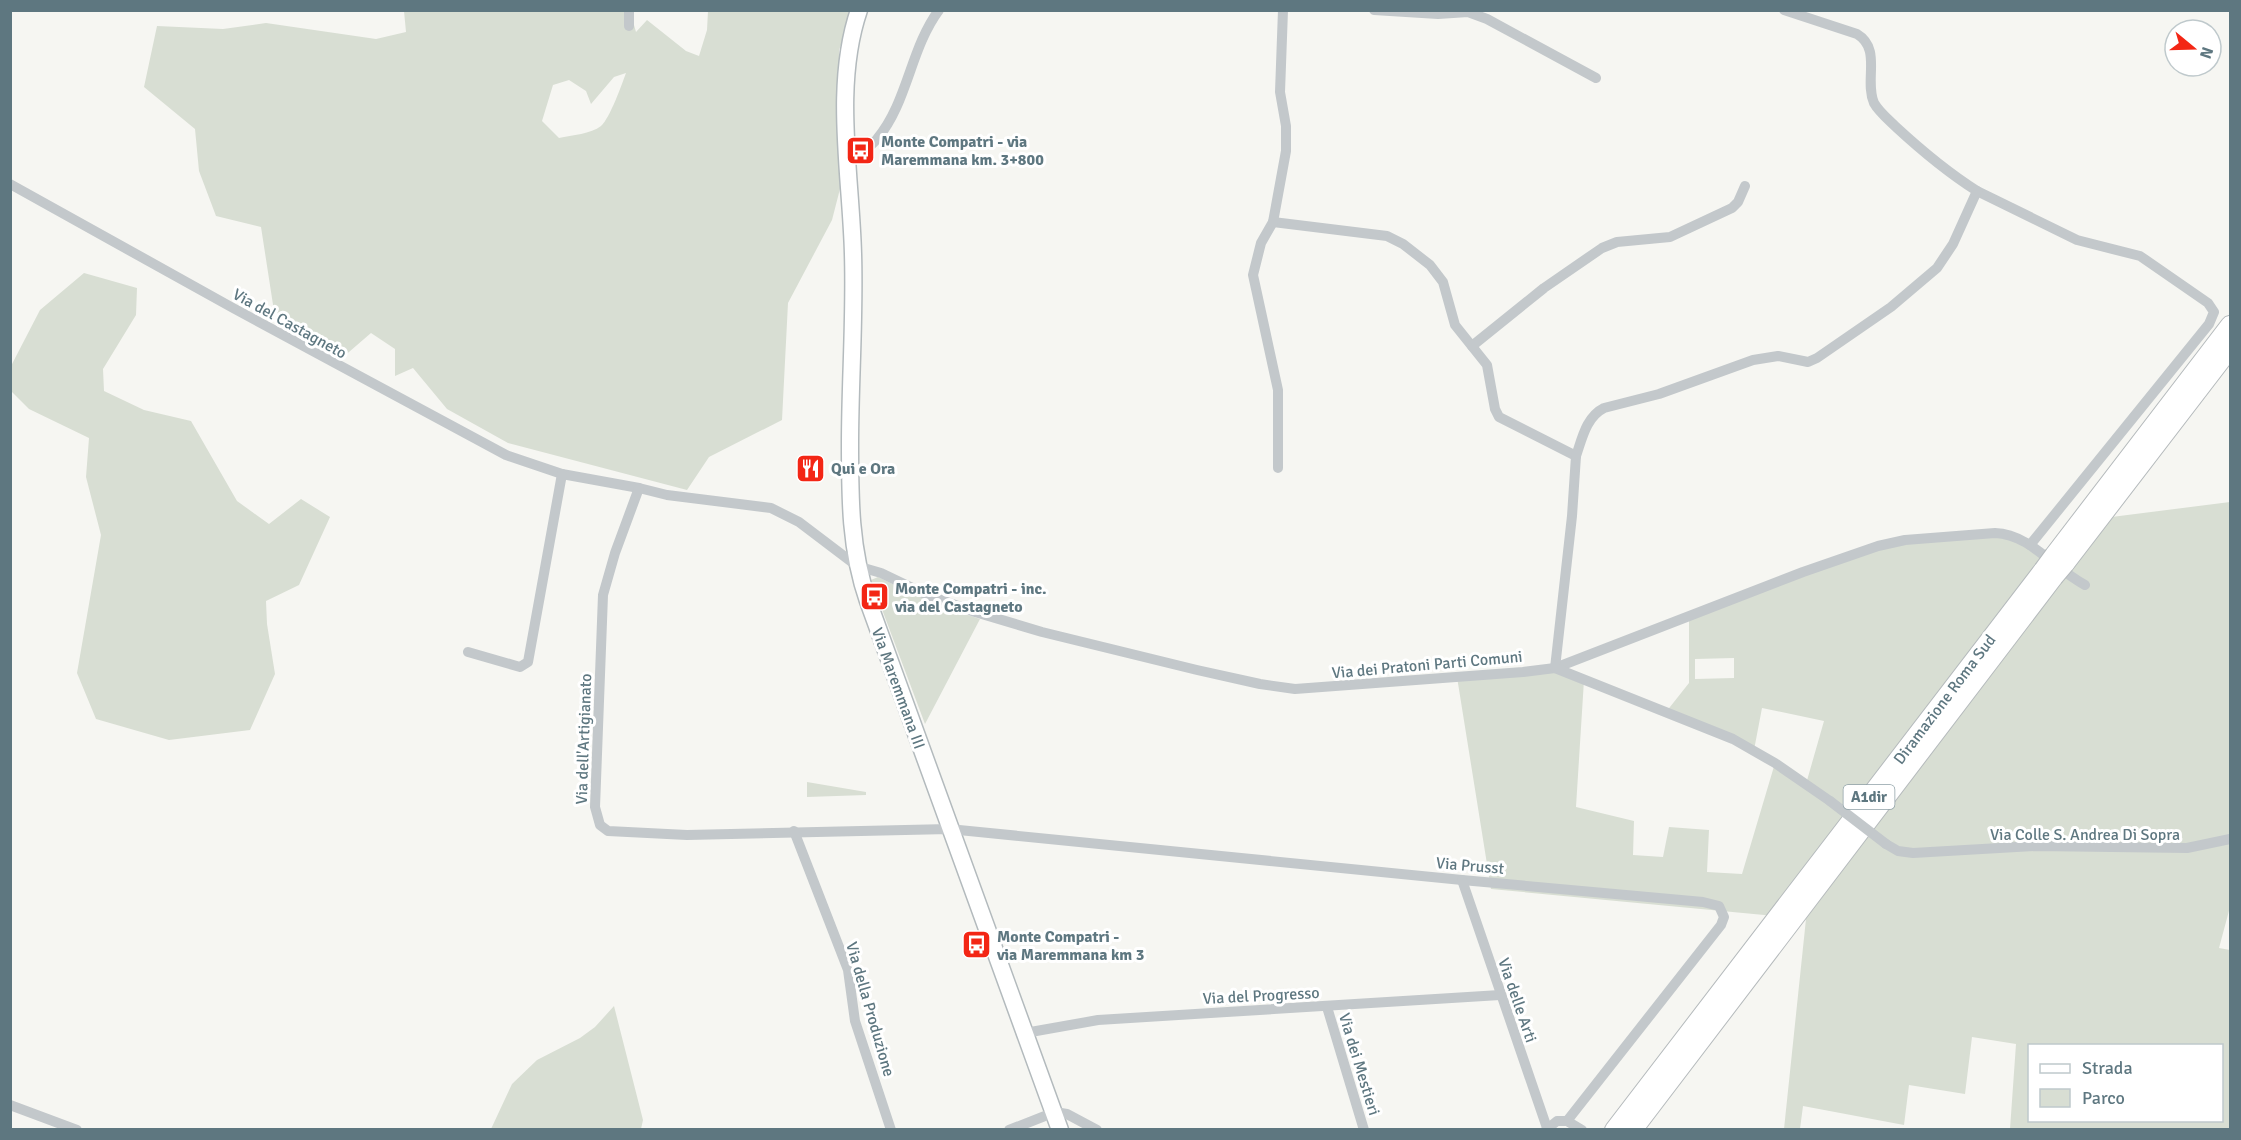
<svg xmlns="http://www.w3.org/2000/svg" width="2241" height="1140" viewBox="0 0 2241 1140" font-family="Signika,sans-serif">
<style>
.green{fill:#d8ded3;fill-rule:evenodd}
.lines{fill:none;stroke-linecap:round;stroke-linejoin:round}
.primary-casing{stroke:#b3babd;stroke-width:19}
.motorway-casing{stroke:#b5babc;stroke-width:20}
.minor{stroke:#c3c8cb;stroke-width:10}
.primary{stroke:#fff;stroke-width:16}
.motorway{stroke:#fff;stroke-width:18}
.motorway-bridge-casing{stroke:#b5babc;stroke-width:20;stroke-linecap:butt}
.minor-bridge{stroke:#c3c8cb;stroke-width:10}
.motorway-bridge{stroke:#fff;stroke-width:18}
.labels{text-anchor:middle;stroke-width:6;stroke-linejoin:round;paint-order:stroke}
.shield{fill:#fff;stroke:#8ea0a6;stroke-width:1.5}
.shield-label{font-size:15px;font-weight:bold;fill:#5e7780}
.poi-label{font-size:16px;font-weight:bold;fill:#5e7780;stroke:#fff;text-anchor:start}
.street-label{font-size:16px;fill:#5e7780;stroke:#fff}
</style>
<rect width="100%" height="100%" fill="#f6f6f2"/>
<g class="green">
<path d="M404,11h226l6,21 11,-12 39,31 13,5 8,-26 1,-19h146l-15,39 2,135 -9,35 -44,83 -6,117 -73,37 -22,33 -179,-47 -61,-34 -34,-41 -18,8v-27l-24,-16 -29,25 -68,-47 -13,-84 -45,-11 -17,-45 -4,-42 -51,-42 13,-61 66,3 43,-6 110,16 30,-7zM626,73c-4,11 -16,45 -25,53 -10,8 -29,9 -42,12l-17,-17 11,-36 16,-5 17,11 5,13 23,-27z"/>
<polygon points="84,273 137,288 136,315 103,369 104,391 144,410 191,421 237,501 269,524 301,499 330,517 299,585 266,601 267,624 275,674 250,730 169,740 96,719 77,673 101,535 86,477 89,438 29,409 11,391 11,366 40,310"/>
<path d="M2230,502v405l-11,41 11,2v179h-220l6,-85 -44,-7 -7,57 -56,-9 -5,40 -101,-19 -3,23h-16l22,-210 -315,-30 -34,-212 98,-9 29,12 -8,127 58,14 -1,34 30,2 6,-30 40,3 -2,42 35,2 33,-111 31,21 18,-63 -62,-13 -8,42 -88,-38 23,-29v-66l189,-71 117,-13 59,22 26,-34zM1734,658v20l-39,1v-20zM2030,1046h192v74h-192z"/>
<polygon points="878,577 935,604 980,619 925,724 871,580"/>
<polygon points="807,782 866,792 866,795 807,797"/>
<polygon points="614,1006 643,1120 641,1129 491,1129 512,1084 537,1060 580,1038 595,1027"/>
</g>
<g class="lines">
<defs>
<path id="primary" d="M859,10c-26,76 -8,165 -6,244 2,63 -3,127 -3,190 0,54 0,106 18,157l192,529"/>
<g id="motorway">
<polyline points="2054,555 2230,325"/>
<polyline points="2065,564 2230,349"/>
<polyline points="1614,1130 2043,570"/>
<polyline points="1633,1130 2054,577"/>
</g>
</defs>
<use href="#primary" class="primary-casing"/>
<use href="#motorway" class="motorway-casing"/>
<g class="minor">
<polyline points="1374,10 1438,14 1468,12 1487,19 1596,78"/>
<polyline points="629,26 629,10"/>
<path d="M848,163c10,-8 21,-14 29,-24 31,-37 33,-90 62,-129"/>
<path d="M10,184l223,124 273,147 56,19 77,14 28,7 104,13 28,14 58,44 24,7 46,22 48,17 67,20 155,38 63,14 35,5 228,-17 32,-4 248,-96 75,-26 27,-6 90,-7c35,1 59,36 90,52"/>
<polyline points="1977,191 2077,240 2140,256 2208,303 2214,312 2209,324 2030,545"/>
<polyline points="1273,222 1387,236 1403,244 1430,265 1443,282 1455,325 1487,365 1495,409 1499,417 1505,420 1576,456 1572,516 1555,668"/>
<polyline points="1472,346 1544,288 1602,248 1617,242 1670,237 1732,208 1738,202 1745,186"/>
<path d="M1576,456c6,-17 10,-39 28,-48l55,-14 94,-34 25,-4 30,6 9,-4 74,-51 46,-39 16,-24 24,-53c-30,-19 -55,-40 -81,-64 -7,-7 -17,-15 -22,-24 -10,-23 8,-54 -17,-69l-73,-24"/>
<polyline points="1278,468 1278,390 1253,275 1261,243 1273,222 1286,151 1286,126 1280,92 1283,10"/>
<polyline points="639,488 615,553 603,595 595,807 600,825 608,831 687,835 949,829 1462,880 1703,902 1719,906 1724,917 1721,925 1567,1121"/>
<polyline points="468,652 520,667 528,662 562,474"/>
<polyline points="1555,668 1733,739 1775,763 1830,801"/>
<polyline points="794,831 848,970 855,1021 891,1130"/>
<polyline points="1886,844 1898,851 1913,853 2036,846 2187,848 2230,839"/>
<polyline points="1462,880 1547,1128"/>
<polyline points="1327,1007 1364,1130"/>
<polyline points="1025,1033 1098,1020 1500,995"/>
<polyline points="10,1105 77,1130"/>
<polyline points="1009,1130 1055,1112 1067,1114 1097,1130"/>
<polyline points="1546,1130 1557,1121 1567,1121 1582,1130"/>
</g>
<use href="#primary" class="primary"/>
<use href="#motorway" class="motorway"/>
<defs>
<g id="motorway-bridge">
<polyline points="2043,570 2054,555"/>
<polyline points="2054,577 2065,564"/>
</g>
</defs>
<use href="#motorway-bridge" class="motorway-bridge-casing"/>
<polyline class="minor-bridge" points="1830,801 1886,844"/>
<use href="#motorway-bridge" class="motorway-bridge"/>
</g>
<defs>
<symbol id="bus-square" viewBox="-11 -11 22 22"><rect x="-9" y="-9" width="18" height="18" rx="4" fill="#f32615" stroke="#fff"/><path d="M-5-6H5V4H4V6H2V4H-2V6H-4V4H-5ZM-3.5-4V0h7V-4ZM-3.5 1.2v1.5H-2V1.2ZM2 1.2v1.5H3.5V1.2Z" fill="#fff"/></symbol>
<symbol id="restaurant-square" viewBox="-11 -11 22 22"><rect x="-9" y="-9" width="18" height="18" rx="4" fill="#f32615" stroke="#fff"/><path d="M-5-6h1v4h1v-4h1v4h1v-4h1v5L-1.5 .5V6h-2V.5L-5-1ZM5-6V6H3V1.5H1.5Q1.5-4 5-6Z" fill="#fff"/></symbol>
</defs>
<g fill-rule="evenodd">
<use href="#bus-square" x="844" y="134" width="33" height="33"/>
<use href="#restaurant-square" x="794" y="452" width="33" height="33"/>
<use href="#bus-square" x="858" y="580" width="33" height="33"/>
<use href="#bus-square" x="960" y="928" width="33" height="33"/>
</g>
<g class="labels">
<rect class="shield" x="1843.5" y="785" width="51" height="24" rx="4.5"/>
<g class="shield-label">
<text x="1869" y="802">A1dir</text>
</g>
<g class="poi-label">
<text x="881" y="147">Monte Compatri - via<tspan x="881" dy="18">Maremmana km. 3+800</tspan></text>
<text x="831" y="474">Qui e Ora</text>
<text x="895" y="594">Monte Compatri - inc.<tspan x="895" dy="18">via del Castagneto</tspan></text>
<text x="997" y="942">Monte Compatri -<tspan x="997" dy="18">via Maremmana km 3</tspan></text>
</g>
<g class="street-label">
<text transform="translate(290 323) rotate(29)" y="6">Via del Castagneto</text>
<text transform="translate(1427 664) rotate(-5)" y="6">Via dei Pratoni Parti Comuni</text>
<text transform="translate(899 688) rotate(70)" y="6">Via Maremmana III</text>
<text transform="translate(1944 699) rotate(-53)" y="6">Diramazione Roma Sud</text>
<text transform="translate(583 739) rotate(-88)" y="6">Via dell'Artigianato</text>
<text x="2085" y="840">Via Colle S. Andrea Di Sopra</text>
<text transform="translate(1470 865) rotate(5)" y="6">Via Prusst</text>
<text transform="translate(1261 995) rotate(-3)" y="6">Via del Progresso</text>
<text transform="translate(1518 1000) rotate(71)" y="6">Via delle Arti</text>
<text transform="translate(871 1009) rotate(74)" y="6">Via della Produzione</text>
<text transform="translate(1360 1064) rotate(73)" y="6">Via dei Mestieri</text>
</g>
</g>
<rect width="2241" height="1140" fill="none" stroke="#5e7780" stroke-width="24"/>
<rect x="2028" y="1044" width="195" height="78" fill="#ffffff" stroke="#bfc9cc" stroke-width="1.5"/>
<rect x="2040" y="1064" width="30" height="9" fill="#ffffff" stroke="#bfc9cc" stroke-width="1.5"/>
<text x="2082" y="1074" font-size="18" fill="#5e7780">Strada</text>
<rect x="2040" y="1089" width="30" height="18" fill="#d8ded3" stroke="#bfc9cc" stroke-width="1.5"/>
<text x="2082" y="1104" font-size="18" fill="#5e7780">Parco</text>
<g transform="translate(2193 48) rotate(109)"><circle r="28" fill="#ffffff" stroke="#bfc9cc" stroke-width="1.5"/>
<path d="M0-4.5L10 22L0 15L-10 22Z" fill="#f32615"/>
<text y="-9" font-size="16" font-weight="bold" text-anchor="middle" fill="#5e7780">N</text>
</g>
</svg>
